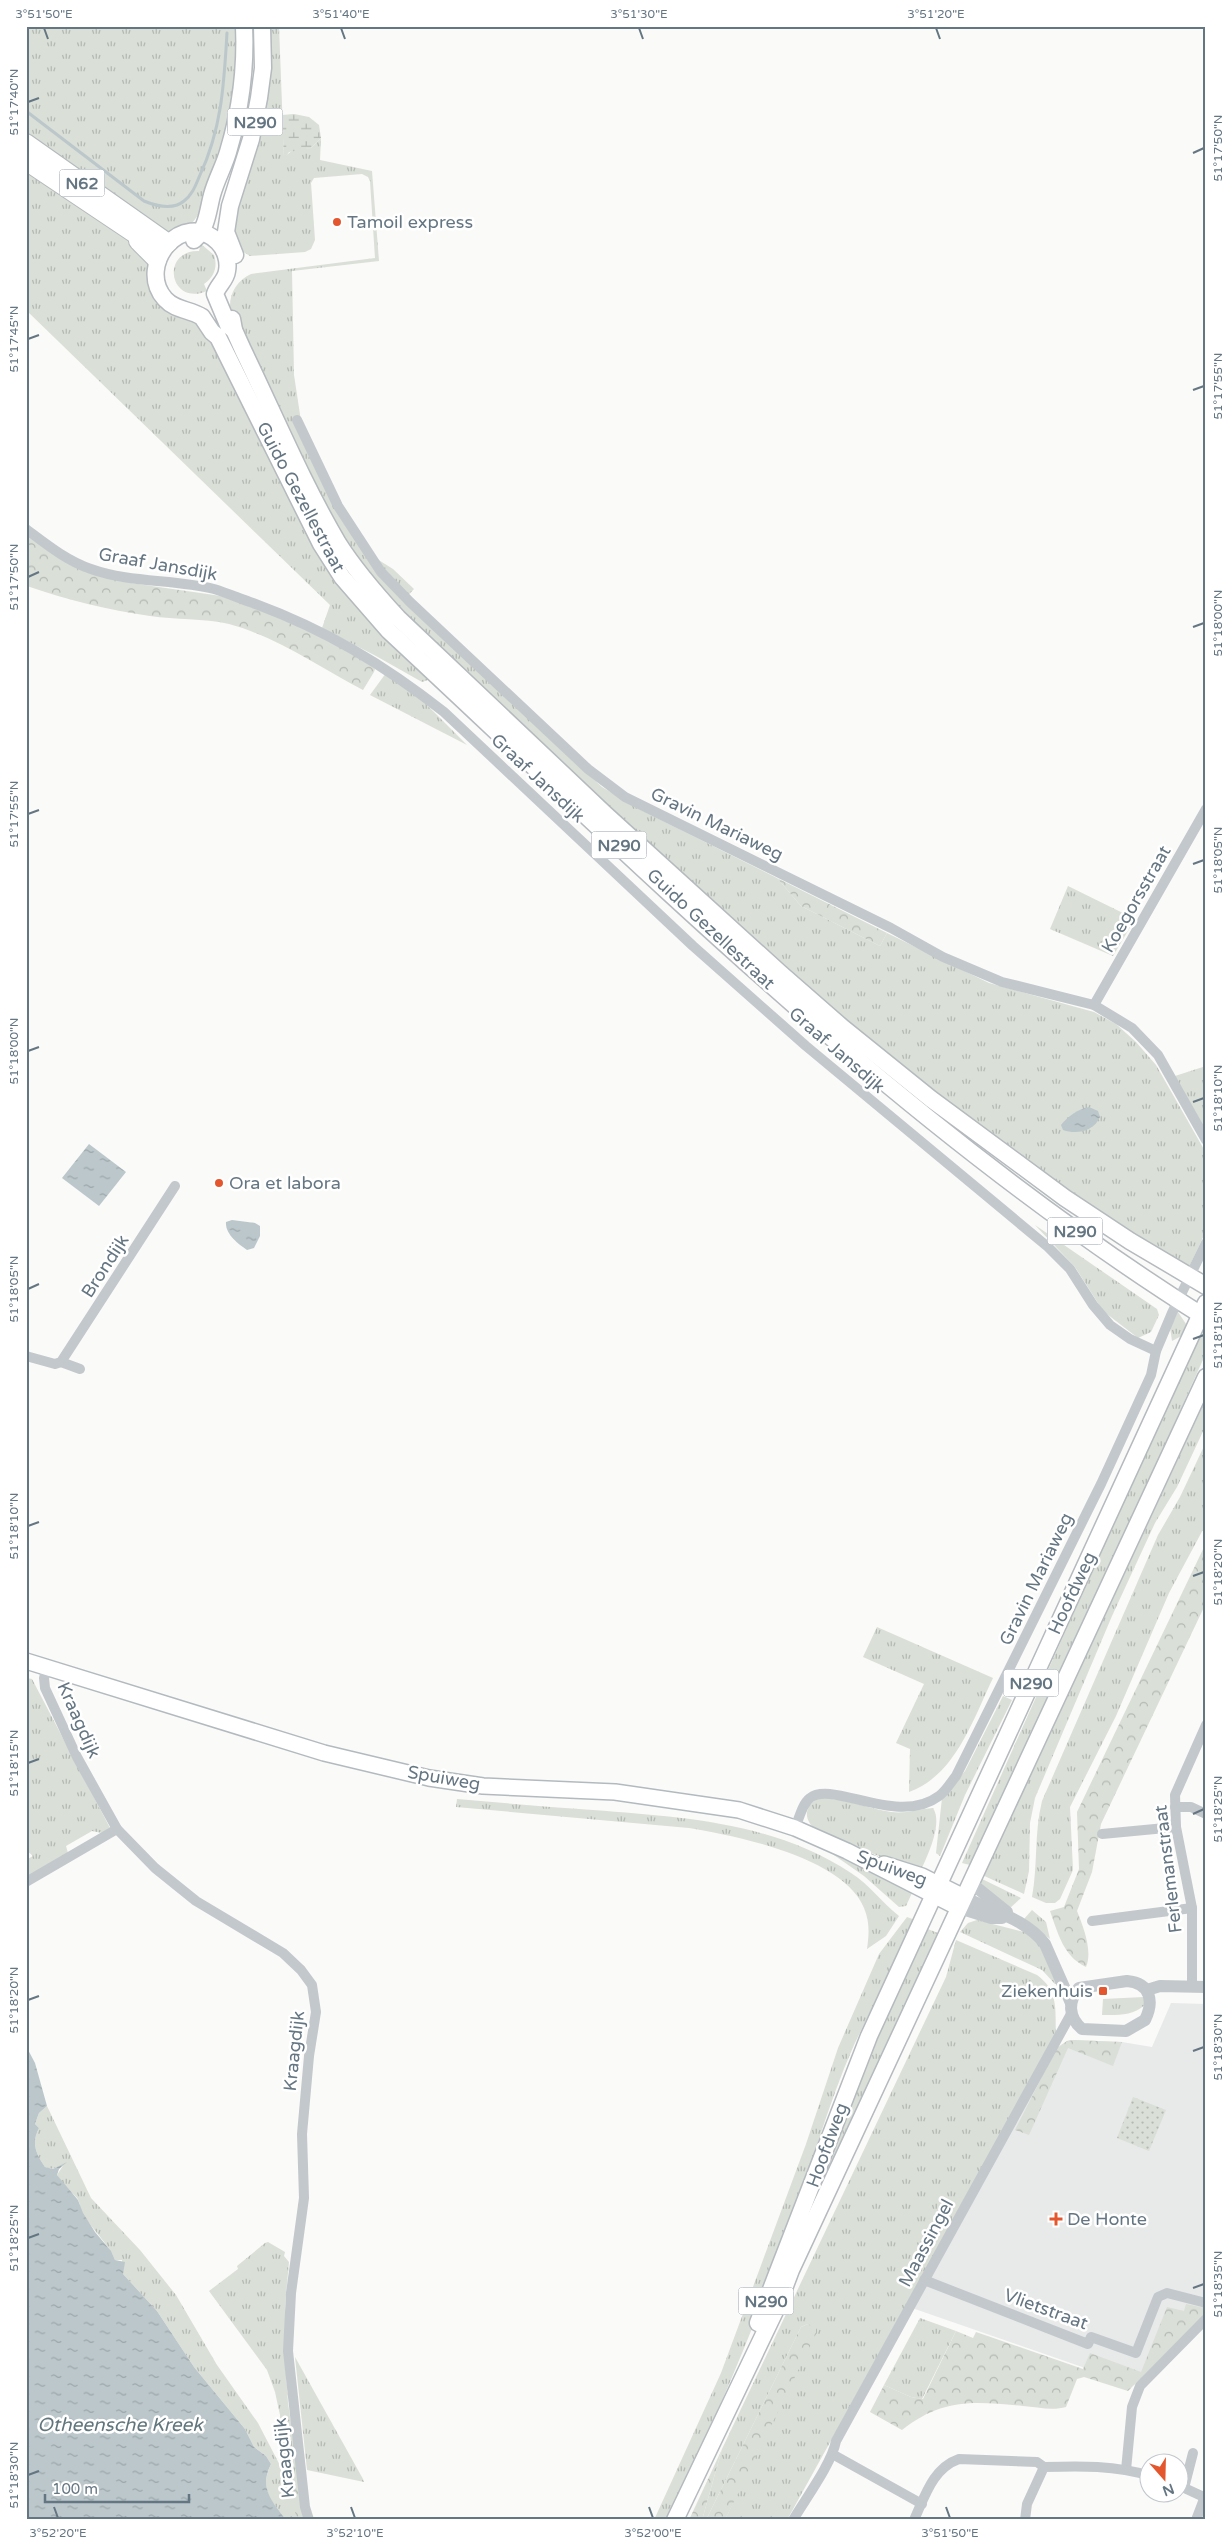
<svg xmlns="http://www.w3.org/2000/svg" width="1232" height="2546" viewBox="0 0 1232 2546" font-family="'Varela Round',sans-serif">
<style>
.built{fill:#e8e9e9}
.grass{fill:url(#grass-tufts)}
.forest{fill:url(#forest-crowns)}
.wetland{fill:url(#wetland-marsh)}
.garden{fill:url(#garden-dots)}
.water{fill:url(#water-ripples)}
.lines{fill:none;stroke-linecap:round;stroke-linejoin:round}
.stream{stroke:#bbc7cb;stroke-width:3}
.secondary-casing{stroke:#b3babf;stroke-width:18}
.primary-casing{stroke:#b5babe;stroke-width:19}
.trunk-casing{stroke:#b4b9bd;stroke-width:20}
.minor{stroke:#c3c8cc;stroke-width:10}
.tertiary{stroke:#c3c8cc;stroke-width:12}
.secondary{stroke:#fff;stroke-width:15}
.primary{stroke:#fff;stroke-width:16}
.trunk{stroke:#fff;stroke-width:18}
.ticks{fill:none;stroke:#657683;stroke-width:2}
.poi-dot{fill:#e4572e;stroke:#fff;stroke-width:2}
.labels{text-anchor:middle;stroke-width:5;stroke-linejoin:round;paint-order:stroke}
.shield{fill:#fff;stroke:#939fa8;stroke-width:1}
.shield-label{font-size:16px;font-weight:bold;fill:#657683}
.poi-label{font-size:18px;fill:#657683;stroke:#fff;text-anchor:start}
.street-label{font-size:18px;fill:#657683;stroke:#fff}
.water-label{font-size:19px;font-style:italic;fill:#60757c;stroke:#fff}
.neatline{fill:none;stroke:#657683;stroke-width:2}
.ticks-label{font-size:12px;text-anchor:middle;fill:#657683}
</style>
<defs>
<pattern id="grass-tufts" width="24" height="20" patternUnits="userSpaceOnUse" patternTransform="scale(1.25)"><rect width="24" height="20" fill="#dadfd7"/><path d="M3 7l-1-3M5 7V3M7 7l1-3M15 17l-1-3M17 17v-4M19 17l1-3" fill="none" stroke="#b4b9b4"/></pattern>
<pattern id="forest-crowns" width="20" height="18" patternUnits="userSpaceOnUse" patternTransform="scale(1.25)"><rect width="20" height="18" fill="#dadfd7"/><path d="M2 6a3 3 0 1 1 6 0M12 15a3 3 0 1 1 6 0" fill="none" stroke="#b4b9b4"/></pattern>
<pattern id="wetland-marsh" width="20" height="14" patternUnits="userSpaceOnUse" patternTransform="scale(1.25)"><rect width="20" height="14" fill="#dadfd7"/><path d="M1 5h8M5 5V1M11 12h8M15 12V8" fill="none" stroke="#b4b9b4"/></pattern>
<pattern id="garden-dots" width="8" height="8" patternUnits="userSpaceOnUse" patternTransform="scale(1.25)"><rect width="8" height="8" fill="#dadfd7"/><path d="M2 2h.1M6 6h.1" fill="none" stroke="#b4b9b4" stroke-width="1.8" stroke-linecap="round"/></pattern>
<pattern id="water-ripples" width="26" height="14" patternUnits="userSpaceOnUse" patternTransform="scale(1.25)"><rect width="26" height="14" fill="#bbc7cb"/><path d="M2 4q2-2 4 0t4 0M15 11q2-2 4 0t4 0" fill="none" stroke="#9ca6aa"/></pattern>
</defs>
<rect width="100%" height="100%" fill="#fafaf8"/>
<polygon class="built" points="1171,2003 1206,2004 1206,2314 1134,2385 912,2308 1056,2048 1067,2041 1074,2040 1122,2042 1152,2047"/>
<g class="grass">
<path d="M26,26h213c1,57 -11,100 -28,153 -5,14 -9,35 -20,45 -7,7 -16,9 -25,9l-140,-98z"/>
<path d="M269,26h10l5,131 9,-7 18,-2 10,-10 -1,22 52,11 7,90 -87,10 2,104 7,46 41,84 35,54 16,10 21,20 -10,11 198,187 39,23 136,68 24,28 79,40 7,-13 102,50 105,29 22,12 20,18 20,23 50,88v78l-17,36 -125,-76 -27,-24 -159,-116 -141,-124 -286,-265 -88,-92 -38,-63 -95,-201c0,-14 8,-26 21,-32l124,-16 -5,-77 -2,-4 -6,-3 -48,4 -3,5 4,57 -4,9 -6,3 -55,4 -10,-6 -9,-14z"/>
<polygon points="26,166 137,245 150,263 150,275 198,320 431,679 422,682 376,656 322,628 330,605 26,310"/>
<path d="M201,244l13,11c4,12 0,22 -10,29l3,7c-38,16 -47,-41 -8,-40z"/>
<polygon points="386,673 422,700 467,745 370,695"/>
<polygon points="1068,886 1135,919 1113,956 1050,929"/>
<polygon points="1206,1066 1206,1132 1175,1076"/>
<polygon points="1035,1225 1157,1309 1159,1315 1151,1332 1138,1338 1103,1311 1075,1267"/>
<polygon points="1178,1312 1186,1324 1185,1334 1172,1341 1170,1327"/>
<polygon points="1206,1331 1206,1353 1086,1620 973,1859 970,1865 962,1863 1195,1341"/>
<polygon points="1206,1399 1206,1425 1177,1487 1155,1523 1112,1616 1035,1798 1030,1823 1029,1871 1024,1894 980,1874 1023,1783 1042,1751"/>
<path d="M1206,1442v82l-37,69 -53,123 -46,91 3,63 -13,29 -5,4h-9l-14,-6c6,-32 2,-64 10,-96l116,-266 22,-38z"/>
<path d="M877,1627l116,51c-20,41 -37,97 -84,114l1,-43 -14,-6 28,-59 -61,-27z"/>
<polygon points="26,1678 32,1679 110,1828 102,1833 92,1831 66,1846 68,1853 26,1878 26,1860 33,1856 26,1850"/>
<polygon points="1003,1696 1012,1700 965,1795 940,1856 936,1853 942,1798 965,1771"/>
<path d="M819,1798c25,0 47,10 72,14 15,2 28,-3 42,-4 10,15 -5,47 -12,62l-24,-6 -83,-36c-11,-10 -9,-23 5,-30z"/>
<path d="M457,1799c45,4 91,8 136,11 89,7 181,12 258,63 18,11 31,30 48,43l-13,20 -19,13c2,-14 3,-27 -3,-41 -20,-50 -126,-72 -175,-80l-233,-21z"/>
<polygon points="831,1853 909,1891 912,1893 906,1906 899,1907 864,1876"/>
<polygon points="980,1878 1021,1898 1009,1909 980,1883"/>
<polygon points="1032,1910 1046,1922 1050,1939 1024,1919"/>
<path d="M907,1917l8,3c-20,42 -41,83 -61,125 -27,60 -44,127 -66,189 -35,98 -76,192 -119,286h-15l67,-147 85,-229 32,-96 41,-94z"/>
<polygon points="977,1920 1032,1934 1037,1938 1060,1984 1055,1984 1042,1970 960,1932 968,1923"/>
<polygon points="925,1928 938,1933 824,2182 821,2184 859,2075"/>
<path d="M956,1940l81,35c22,16 18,35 19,59l-269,486h-62l29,-63 54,-133 -7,3 -95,193h-4l20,-71 224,-472z"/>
<path d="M1144,1997l1,8c-13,11 -26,10 -43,10l1,-16z"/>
<path d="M47,2106l44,92 49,52 36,45 41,70 41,58 28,54 -6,-34v-28l-5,-23 -8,-22 -58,-79 29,-22 -1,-3 28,-23 3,-1 17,10 -1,4 5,6 -4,44v52l3,45 10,68 -3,34 2,15h-11c-15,-20 -27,-31 -15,-56l-5,-8 -12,-9 -9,-18 -51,-62 -37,-56 -34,-37 -1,-14h-7c-7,-17 -23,-31 -33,-47 -2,-5 -2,-11 -5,-15 -7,-8 -15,-14 -20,-23l7,-11 -11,5 -8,-2c-9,-13 -14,-24 -6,-39l-4,-4 4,-11z"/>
<polygon points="920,2318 956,2331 922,2399 911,2397 884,2385"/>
<polygon points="295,2357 363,2479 364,2482 307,2470"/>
</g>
<g class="forest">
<path d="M26,533l20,15 85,35 97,14 63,24 75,39 9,9 -1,3 -11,18c-42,-22 -88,-54 -134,-66 -26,-6 -53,-4 -79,-8 -42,-6 -83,-16 -123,-30z"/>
<polygon points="777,878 887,933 880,946 801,906"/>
<path d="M1206,1543v60l-105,221 -9,48 -15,39c6,15 16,40 9,56 -23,-11 -28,-34 -36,-56l14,-4 15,-38 -2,-57z"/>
<polygon points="1074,2040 1122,2042 1113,2066 1068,2048 1029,2135 1015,2130 1056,2049 1067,2041"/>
<path d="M1186,2304l19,4 -1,7 -76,76 -44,-14 -7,2 -11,28c-14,4 -29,0 -43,-1 -49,-5 -81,-8 -121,24l-32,-18 14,-27 27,12 12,2 33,-68 17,7 3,-6 107,37 7,-16 51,19 26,-65 17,4z"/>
<polygon points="808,2324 816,2328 816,2334 725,2520 706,2520 801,2327"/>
<polygon points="722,2449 702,2520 689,2520"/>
<polygon points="298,2471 306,2520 297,2520 287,2480"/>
</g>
<polygon class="wetland" points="294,114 309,117 319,125 321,138 311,148 289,152 284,159 282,115"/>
<polygon class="garden" points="1133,2097 1166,2110 1149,2151 1117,2138"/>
<g class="water">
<path d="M1089,1107l9,4 2,6c-6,14 -23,18 -37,13l-2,-5c7,-9 17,-16 28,-18z"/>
<polygon points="89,1144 126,1172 99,1206 62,1178"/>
<path d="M232,1220l23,3 5,3v10l-6,12 -7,2c-9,-6 -22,-16 -21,-28z"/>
<path d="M26,2046l9,17 12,43 -8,7 -4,11 4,4c-8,15 -3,26 6,39l8,2 14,-7 -8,7 -2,6 21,25 5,13 12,19 16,19 4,9 10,2 -2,12 34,37 37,56 51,62 9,18 12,9 5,8c-12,24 0,36 15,56h-260z"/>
</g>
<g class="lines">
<path class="stream" d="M26,111l118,90c12,5 29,9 40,0 9,-7 12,-17 16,-26 22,-47 24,-92 27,-142"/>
<defs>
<g id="secondary">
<polyline points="26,1661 324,1753 429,1778 483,1786 615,1792 739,1810 795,1828 847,1851 959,1908"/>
<polyline points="884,1864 922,1876 964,1897"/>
</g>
<g id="primary">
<path d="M194,240c13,-11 14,-30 18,-45 4,-15 12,-29 16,-43 12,-40 18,-84 16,-126"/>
<polyline points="235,255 226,232 230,206 251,139 259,98 263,68 262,26"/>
<path d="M232,319l2,11 9,20c31,64 59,132 95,193 17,27 38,51 60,75l207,196 175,159 63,55 88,71 134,99 65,43 76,45"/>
<path d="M234,330l-6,-5 -13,-31c3,-9 11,-14 12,-23 2,-10 -2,-22 -9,-29 -35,-34 -83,23 -53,57 11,12 25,10 37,18l10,15 6,5 103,207 21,33 47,54c260,242 514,497 817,687"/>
<polyline points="758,2323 869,2036 1206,1303"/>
<polyline points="675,2520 777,2307 791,2270 1206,1377"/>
</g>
<g id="trunk">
<polyline points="26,143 168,243"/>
<polyline points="26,161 153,246"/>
<polyline points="138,241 157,260"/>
</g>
</defs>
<use href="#secondary" class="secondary-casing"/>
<use href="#primary" class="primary-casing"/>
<use href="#trunk" class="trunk-casing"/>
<g class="minor">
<polyline points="297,420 338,506 381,572 410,602 588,769 625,797 891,928 943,957 1002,982 1094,1005 1132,1028 1158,1055 1206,1140"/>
<path d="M26,529c20,15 41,32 65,40 39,14 83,10 123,20 13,4 27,10 39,14 73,27 130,61 191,109l249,234 113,100 242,201 22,22 23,36 17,20 20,14 26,12"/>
<polyline points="1094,1005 1206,809"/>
<polyline points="26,1356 55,1364 61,1362 175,1186"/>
<polyline points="61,1362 80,1369"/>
<polyline points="47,1667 44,1678 45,1688 77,1757 117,1829 155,1868 196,1901 283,1953 301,1970 312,1985 316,2012 309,2056 302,2134 304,2198 291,2293 288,2351 305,2507 309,2520"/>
<polyline points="1175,1807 1191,1807 1206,1814"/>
<path d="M795,1828c4,-9 7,-24 15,-30 22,-18 88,29 129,-2 7,-5 12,-14 17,-20l145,-292 50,-109 5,-24 16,-38 34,-70"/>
<polyline points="1102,1834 1176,1827"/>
<polyline points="26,1882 117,1829"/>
<polyline points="1092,1921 1192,1908"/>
<polyline points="1192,1986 1192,1908 1176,1827 1175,1795 1206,1725"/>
<polyline points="924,2280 1088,2344 1091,2337 1136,2353 1158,2297 1167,2293 1206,2303"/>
<polyline points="834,2455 922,2504"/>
<polyline points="1126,2470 1132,2407 1140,2386 1206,2319"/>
<polyline points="1180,2486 1206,2498"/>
<polyline points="1184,2488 1193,2453"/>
<path d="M793,2520c13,-22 39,-57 43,-79l235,-427"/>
<path d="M914,2520c11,-24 19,-52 45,-61l78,3 7,5"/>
<path d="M1025,2520l2,-16 17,-37c35,-1 72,-2 106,9"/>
<polyline points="1196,2520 1204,2499"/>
</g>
<g class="tertiary">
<polyline points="971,1883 1007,1912"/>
<path d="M964,1897c27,14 61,21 81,47l26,59"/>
<polyline points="959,1908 991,1918 1002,1918"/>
<path d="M1127,1981c24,2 27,21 18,39l-19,11 -44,-2c-14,-12 -14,-28 -3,-41z"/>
<polyline points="1147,1990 1160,1986 1206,1987"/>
</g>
<use href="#secondary" class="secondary"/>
<use href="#primary" class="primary"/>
<use href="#trunk" class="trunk"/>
</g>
<path class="ticks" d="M44,28l4,11M341,28l4,11M639,28l4,11M936,28l4,11M28,102l11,-4M1193,153l11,-5M28,339l11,-4M1193,390l11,-4M28,577l11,-5M1193,627l11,-4M28,814l11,-4M1193,864l11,-4M28,1051l11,-4M1193,1102l11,-4M28,1289l11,-5M1193,1339l11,-4M28,1526l11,-4M1193,1576l11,-4M28,1763l11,-4M1193,1814l11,-5M28,2000l11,-4M1193,2051l11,-4M28,2238l11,-4M1193,2288l11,-4M28,2475l11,-4M54,2507l4,11M351,2507l4,11M649,2507l4,11M946,2507l4,11"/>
<g class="poi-dot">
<circle cx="337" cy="222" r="5"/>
<circle cx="219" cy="1183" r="5"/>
<rect x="1098" y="1986" width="10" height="10" rx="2.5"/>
<path d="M1053.5 2211.5h5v5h5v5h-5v5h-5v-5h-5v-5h5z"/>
</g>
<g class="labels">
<g class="shield">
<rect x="227.5" y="108.5" width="55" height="27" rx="4"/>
<rect x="59.5" y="169.5" width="45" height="27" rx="4"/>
<rect x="591.5" y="831.5" width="55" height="27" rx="4"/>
<rect x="1047.5" y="1217.5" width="55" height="27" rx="4"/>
<rect x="1003.5" y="1669.5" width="55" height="27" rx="4"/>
<rect x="738.5" y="2287.5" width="55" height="27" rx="4"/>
</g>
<g class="shield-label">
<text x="255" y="128">N290</text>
<text x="82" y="189">N62</text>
<text x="619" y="851">N290</text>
<text x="1075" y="1237">N290</text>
<text x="1031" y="1689">N290</text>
<text x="766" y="2307">N290</text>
</g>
<g class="poi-label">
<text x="347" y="228">Tamoil express</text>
<text x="229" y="1189">Ora et labora</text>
<text x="1093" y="1997" text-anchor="end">Ziekenhuis</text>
<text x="1067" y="2225">De Honte</text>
</g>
<g class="street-label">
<text transform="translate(301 497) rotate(62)" y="6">Guido Gezellestraat</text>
<text transform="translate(158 564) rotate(10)" y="6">Graaf Jansdijk</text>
<text transform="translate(538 778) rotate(43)" y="6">Graaf Jansdijk</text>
<text transform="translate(717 824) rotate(26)" y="6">Gravin Mariaweg</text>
<text transform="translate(1136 899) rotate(-60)" y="6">Koegorsstraat</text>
<text transform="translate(711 929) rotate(43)" y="6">Guido Gezellestraat</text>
<text transform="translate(837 1050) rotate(41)" y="6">Graaf Jansdijk</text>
<text transform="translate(105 1266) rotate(-57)" y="6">Brondijk</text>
<text transform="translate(1036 1579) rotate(-64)" y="6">Gravin Mariaweg</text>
<text transform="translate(1072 1593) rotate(-65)" y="6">Hoofdweg</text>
<text transform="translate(79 1720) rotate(66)" y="6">Kraagdijk</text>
<text transform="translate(444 1778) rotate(10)" y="6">Spuiweg</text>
<text transform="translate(892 1868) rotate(20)" y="6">Spuiweg</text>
<text transform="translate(1168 1869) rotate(-97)" y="6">Ferlemanstraat</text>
<text transform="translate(294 2051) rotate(-84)" y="6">Kraagdijk</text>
<text transform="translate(827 2145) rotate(-70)" y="6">Hoofdweg</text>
<text transform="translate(926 2243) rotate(-62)" y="6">Maassingel</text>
<text transform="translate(1046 2309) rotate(20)" y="6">Vlietstraat</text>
<text transform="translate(284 2458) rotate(-96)" y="6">Kraagdijk</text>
</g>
<g class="water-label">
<text x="120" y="2431">Otheensche Kreek</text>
</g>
</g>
<rect width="1232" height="2546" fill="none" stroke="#ffffff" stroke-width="55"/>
<g transform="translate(1164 2478) rotate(160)"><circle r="24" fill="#ffffff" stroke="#c1c8cd"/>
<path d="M0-4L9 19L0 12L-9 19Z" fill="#e4572e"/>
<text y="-8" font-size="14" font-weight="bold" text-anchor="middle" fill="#657683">N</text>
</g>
<path d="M45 2494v8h144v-8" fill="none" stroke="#657683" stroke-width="2.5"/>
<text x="52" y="2494" font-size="15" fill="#657683" stroke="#ffffff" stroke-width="4" paint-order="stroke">100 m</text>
<rect x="28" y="28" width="1176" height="2490" class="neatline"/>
<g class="ticks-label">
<text x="44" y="18">3°51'50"E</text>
<text x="341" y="18">3°51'40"E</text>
<text x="639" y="18">3°51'30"E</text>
<text x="936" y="18">3°51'20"E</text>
<text transform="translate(14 102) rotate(-90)" y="4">51°17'40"N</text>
<text transform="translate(1218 148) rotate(-90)" y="4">51°17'50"N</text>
<text transform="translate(14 339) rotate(-90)" y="4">51°17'45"N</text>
<text transform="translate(1218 386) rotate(-90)" y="4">51°17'55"N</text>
<text transform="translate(14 577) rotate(-90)" y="4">51°17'50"N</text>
<text transform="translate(1218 623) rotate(-90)" y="4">51°18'00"N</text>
<text transform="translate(14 814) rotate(-90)" y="4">51°17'55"N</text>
<text transform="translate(1218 860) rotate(-90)" y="4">51°18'05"N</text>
<text transform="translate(14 1051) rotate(-90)" y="4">51°18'00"N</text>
<text transform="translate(1218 1098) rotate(-90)" y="4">51°18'10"N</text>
<text transform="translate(14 1289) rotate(-90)" y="4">51°18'05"N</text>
<text transform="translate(1218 1335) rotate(-90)" y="4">51°18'15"N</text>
<text transform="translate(14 1526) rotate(-90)" y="4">51°18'10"N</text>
<text transform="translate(1218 1572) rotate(-90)" y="4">51°18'20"N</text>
<text transform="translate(14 1763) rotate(-90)" y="4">51°18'15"N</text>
<text transform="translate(1218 1809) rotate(-90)" y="4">51°18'25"N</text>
<text transform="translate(14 2000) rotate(-90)" y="4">51°18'20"N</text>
<text transform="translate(1218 2047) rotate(-90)" y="4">51°18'30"N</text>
<text transform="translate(14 2238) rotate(-90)" y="4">51°18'25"N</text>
<text transform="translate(1218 2284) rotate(-90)" y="4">51°18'35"N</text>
<text transform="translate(14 2475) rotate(-90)" y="4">51°18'30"N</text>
<text x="58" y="2537">3°52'20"E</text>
<text x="355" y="2537">3°52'10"E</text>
<text x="653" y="2537">3°52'00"E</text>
<text x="950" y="2537">3°51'50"E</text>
</g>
</svg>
